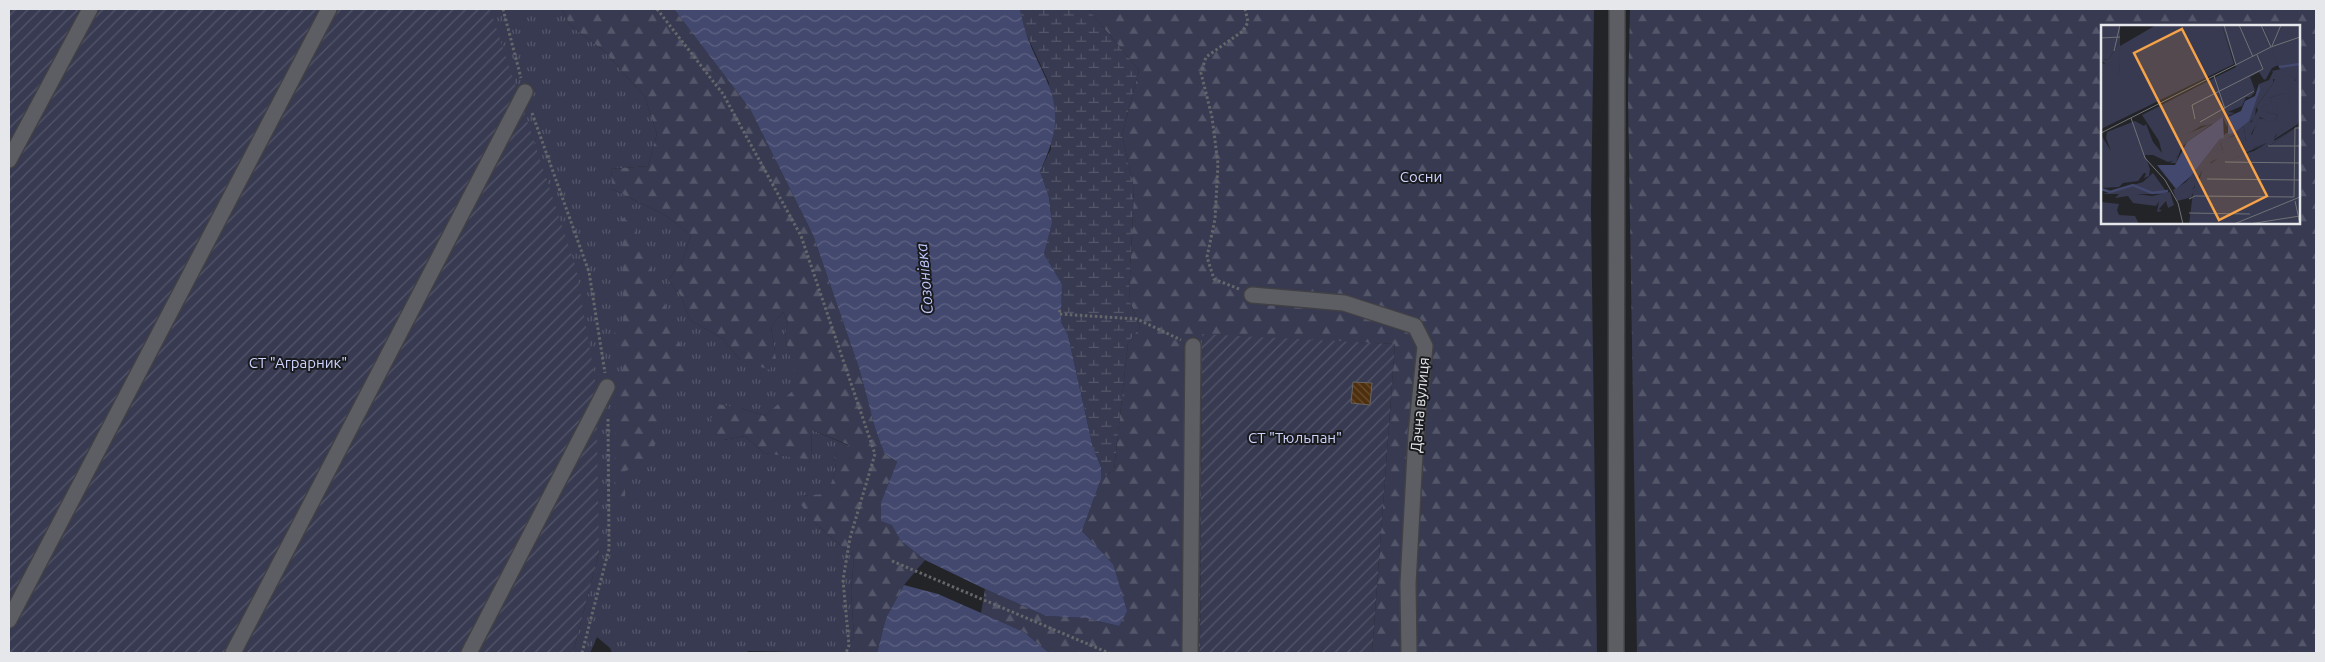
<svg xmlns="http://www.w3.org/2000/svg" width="2325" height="662" viewBox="0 0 2325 662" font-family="Ubuntu,sans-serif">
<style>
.grass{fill:url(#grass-tufts)}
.forest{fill:url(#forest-firs);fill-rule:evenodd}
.wetland{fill:url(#wetland-marsh)}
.garden{fill:url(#garden-furrows)}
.water{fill:url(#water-waves)}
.building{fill:url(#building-back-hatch);stroke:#686460}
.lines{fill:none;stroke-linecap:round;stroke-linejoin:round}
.minor-casing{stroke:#414145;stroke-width:18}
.path{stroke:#66676a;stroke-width:3;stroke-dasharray:2.5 2.5;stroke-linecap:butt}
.minor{stroke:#5d5e63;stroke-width:15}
.labels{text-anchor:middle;stroke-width:4;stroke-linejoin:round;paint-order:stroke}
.park-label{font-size:15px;fill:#cdd3fc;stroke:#1a1b1f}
.street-label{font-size:15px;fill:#e6e7ea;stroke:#1a1b1f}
.water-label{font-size:16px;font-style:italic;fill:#bfc7fd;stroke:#1a1b1f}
.inset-river{fill:none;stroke:#43486e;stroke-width:2.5}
.inset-road{fill:none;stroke:#717276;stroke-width:1}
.view{fill:#f6a248;fill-opacity:0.15;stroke:#f6a248;stroke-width:2.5}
.inset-edge{fill:none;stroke:#e6e7ea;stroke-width:2.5}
</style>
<defs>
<pattern id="grass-tufts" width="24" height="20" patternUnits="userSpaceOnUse" patternTransform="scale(1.25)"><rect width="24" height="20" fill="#373a51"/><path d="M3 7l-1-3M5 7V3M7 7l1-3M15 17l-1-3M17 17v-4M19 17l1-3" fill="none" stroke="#54566a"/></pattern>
<pattern id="forest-firs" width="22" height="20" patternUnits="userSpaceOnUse" patternTransform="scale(1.25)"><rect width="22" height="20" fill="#373a51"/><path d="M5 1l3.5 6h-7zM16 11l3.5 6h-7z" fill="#54566a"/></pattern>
<pattern id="wetland-marsh" width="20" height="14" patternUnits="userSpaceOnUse" patternTransform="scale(1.25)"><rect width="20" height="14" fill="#373a51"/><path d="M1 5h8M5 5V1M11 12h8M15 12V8" fill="none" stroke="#54566a"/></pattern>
<pattern id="garden-furrows" width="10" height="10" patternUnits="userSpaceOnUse" patternTransform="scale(1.25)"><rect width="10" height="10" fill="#373a51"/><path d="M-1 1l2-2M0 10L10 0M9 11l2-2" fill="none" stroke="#54566a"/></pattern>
<pattern id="water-waves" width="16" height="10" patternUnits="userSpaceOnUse" patternTransform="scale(1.25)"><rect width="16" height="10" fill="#43486e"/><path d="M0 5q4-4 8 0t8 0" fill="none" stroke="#5e6283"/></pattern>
<pattern id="building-back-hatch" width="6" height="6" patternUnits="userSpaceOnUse" patternTransform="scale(1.25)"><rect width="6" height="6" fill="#4e2f0d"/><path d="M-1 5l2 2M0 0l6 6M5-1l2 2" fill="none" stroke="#684d30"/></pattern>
</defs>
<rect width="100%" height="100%" fill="#232428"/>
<polygon class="grass" points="490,9 562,9 570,25 604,51 645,97 657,134 648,166 611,169 612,189 665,215 691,235 682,262 668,280 681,296 690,320 723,339 740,360 776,358 771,327 783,312 788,321 785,337 799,386 765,416 741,408 723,440 745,436 764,453 811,459 812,430 850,446 834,455 836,470 827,495 795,496 816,524 854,557 851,592 854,636 844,653 748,651 747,653 612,653 610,648 597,637 590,653 573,653 599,552"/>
<g class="forest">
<polygon points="562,9 674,9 750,109 813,235 859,368 875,428 884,453 897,462 881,502 901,541 925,560 904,585 886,618 877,653 844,653 854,636 851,592 854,557 816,524 794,496 827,494 836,470 834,455 849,445 812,430 811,460 764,453 745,436 723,440 708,426 717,404 741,408 765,416 798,386 785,337 788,321 783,312 771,327 776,358 770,370 740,360 723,339 690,320 681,296 668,280 682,262 691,235 665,215 612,189 611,169 648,166 657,134 645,97 604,51 570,25"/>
<polygon points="1088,9 1594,9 1591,209 1597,653 1372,653 1395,344 1202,335 1200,653 1049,653 1024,632 981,613 985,589 1046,616 1085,618 1119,626 1113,564 1082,531 1101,479 1114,470 1128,343 1140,327 1129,299 1134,188 1122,135 1139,70"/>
<path d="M1630,9h686v644h-679l-9,-557zM2299,26v196h-197v-196z"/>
<polygon points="622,217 634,226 689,367 663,398 651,463 625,471 625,504 614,506 616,390 625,361 613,335 623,321"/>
</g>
<polygon class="wetland" points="1020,9 1088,9 1139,70 1122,135 1134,188 1129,299 1140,327 1128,343 1114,470 1101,479 1101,467 1093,448 1068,335 1061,322 1062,284 1044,254 1052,222 1049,197 1040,171 1051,149 1049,83 1023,27"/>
<g class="garden">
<polygon points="9,9 490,9 576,268 596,386 599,552 573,653 9,653"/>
<polygon points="1202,334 1395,344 1372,653 1200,653"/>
</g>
<g class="water">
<path d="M674,9h346c12,69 59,83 20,162l9,26 3,26 -8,31 18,30 -1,38 7,13 25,113 8,19v12l-19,52 31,33 14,47 -8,15 -34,-8 -39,-2 -61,-27 -60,-29 -24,-19 -9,-16 -11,-4v-19l16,-40 -13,-9 -9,-25 -16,-60 -46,-133 -63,-126z"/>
<polygon points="904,585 938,594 1024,632 1049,653 877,653 886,618"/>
</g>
<polygon class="building" points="1353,382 1372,383 1370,405 1351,403"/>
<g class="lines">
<defs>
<g id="minor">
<polyline points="9,160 90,9"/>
<polyline points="1252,295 1344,303 1415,326 1425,346 1416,435 1408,584 1409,653"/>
<polyline points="9,620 329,9"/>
<polyline points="233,653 525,92"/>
<polyline points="469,653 607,387"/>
<polyline points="1190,653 1193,346"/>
<polyline points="1616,653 1617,9"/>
</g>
</defs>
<use href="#minor" class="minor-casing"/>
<g class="path">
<polyline points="503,9 521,78"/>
<polyline points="657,9 723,94 801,236 875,454 850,538 843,580 849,645 846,653"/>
<polyline points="532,113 589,272 605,373"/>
<polyline points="1239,289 1214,279 1207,257 1215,219 1218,164 1212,117 1201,73 1206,57 1243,31 1248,22 1245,9"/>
<polyline points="1060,310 1059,314 1137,319 1181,340"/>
<polyline points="892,561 1109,653"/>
<polyline points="582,653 609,549 608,419"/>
</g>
<use href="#minor" class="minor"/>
</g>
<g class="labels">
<g class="park-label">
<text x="1421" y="182">Сосни</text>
<text x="298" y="368">СТ "Аграрник"</text>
<text x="1295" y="443">СТ "Тюльпан"</text>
</g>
<g class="street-label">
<text transform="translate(1420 405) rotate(-85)" y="5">Дачна вулиця</text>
</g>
<g class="water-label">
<text transform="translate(924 279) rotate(-95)" y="6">Созонівка</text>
</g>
</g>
<g transform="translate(2101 25)">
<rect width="199" height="199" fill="#232428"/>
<path d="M19,16v21l-1,15 -18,-17 8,-1zM199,54v38l-25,19 -1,5 26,-16 -31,21 -15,7 -17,4 -44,36 -3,7 -1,-6 6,-7 -1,-4 6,-5 2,-8 15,-11 -4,-7 5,-4 5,2 -3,-7 5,1 3,-6 9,-3 8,15 -1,4 10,-3 13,-8 -14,5 -7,-7 -2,-13 -4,-2 10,-5 2,4 -4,4 4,6 6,-17 17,3 3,-6 -17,-4 2,-5 6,-4v-4l15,-5 6,-11z" fill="#373a51"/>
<path d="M55,0h66l12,39 -133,65v-66l14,3 4,9 1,-29zM161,0h31l3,54 -11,13 3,-3 3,5 -3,9 -10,-1 -1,11 -11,-3v-3l5,-2 1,-7 6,2 7,-7 -16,5 1,5 -7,3 -1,5 16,4 -3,6 -4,2 -11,-6 -10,19 -4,-4 12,-22 -2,-3 17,-24 3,-7 -4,-5 9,-2 -5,-5 -2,-15zM113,53l6,17 -4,2 20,3 20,-9 -6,6h-4l-4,9 -14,6 7,1 -6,2 -2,12 -4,-10 -5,6 -17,3 -13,8 -13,26 -7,2 -15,-7h-8l5,14 -1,7 -5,2 2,-5h-2l-6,8 -15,2 -4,4 -18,1v-53l10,16 -5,-13 1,-6 28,-11 9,5 2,-2 7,18 9,11 -3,-12 -17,-26zM199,92l-2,7 -25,16 11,-15zM139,101l4,2 2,13 6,-1 3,4 -2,4 14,-5 -24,11 2,-4 -3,-7 -4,-2 1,-3 -5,-3 -6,3 -2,7 -6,-2 4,11 -6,-5 -5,3 5,-1 -1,8 -6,3 -1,7 -8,1 -13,28 -12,3 -4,-11 13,-8 34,-43 6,-6h8zM20,167l31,4 18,-4 4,13 -6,3 -2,-7 -7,8 3,2 -5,1 2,-11 -3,5 -23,-3 -5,-7 -13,2zM0,177l18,2 -2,6 2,5 16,1 4,8h-38z" fill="#373a51"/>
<path d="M172,47l3,1 1,6h-4v4l-17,24 -1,10 -9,9h-6l10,-10 8,-20 1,-12 10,-4zM112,98l-26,19 -6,6 -5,15h-6l7,-6 5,-21zM52,148l15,21h-65l40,-12z" fill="#373a51"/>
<path d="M0,0h19v16l-11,18 -8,1z" fill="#373a51"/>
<path d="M182,0h17v57l-19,-12 -11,-17z" fill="#373a51"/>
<path d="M121,0h40l12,24 -3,4 7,12 -6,3 -6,11 -2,1 -5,-8 -9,5 5,13 -56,31 -6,-14 27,-12 -6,-17 22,-11zM199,100v99h-111l4,-31 24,-24 20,-12 32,-11z" fill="#373a51"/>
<path d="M158,59l1,6 -11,31 -15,12 -6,1v-17l13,-6 4,-10 10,-5zM122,92l1,21 -4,1 -29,37 -15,13 -19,-24h18l12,-23z" fill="#43486e"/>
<path class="inset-river" d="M178,42l21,-3M0,164l9,3 23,-7 19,8 16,-2"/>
<path class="inset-road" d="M123,0l12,40M138,0l14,32M160,0l10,22M0,13l19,-1M171,21l9,-21M13,26l6,-26M113,51l11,33M30,93l14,40 20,22 13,23 5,21M94,94l-3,-14 71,-36 -6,-14M99,97l54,-31M0,108l170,-86 29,-10M167,121h32M124,137l75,1M106,154l93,1M88,174l6,-3 99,1 1,-69h5M194,176l5,23M88,188l61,1M133,199l66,-27M148,199l51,-8"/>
<path class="view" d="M81,4l85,167 -48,24 -85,-167z"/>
<rect width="199" height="199" class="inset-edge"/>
</g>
<rect width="2325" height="662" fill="none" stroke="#e6e7ea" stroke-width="20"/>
</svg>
